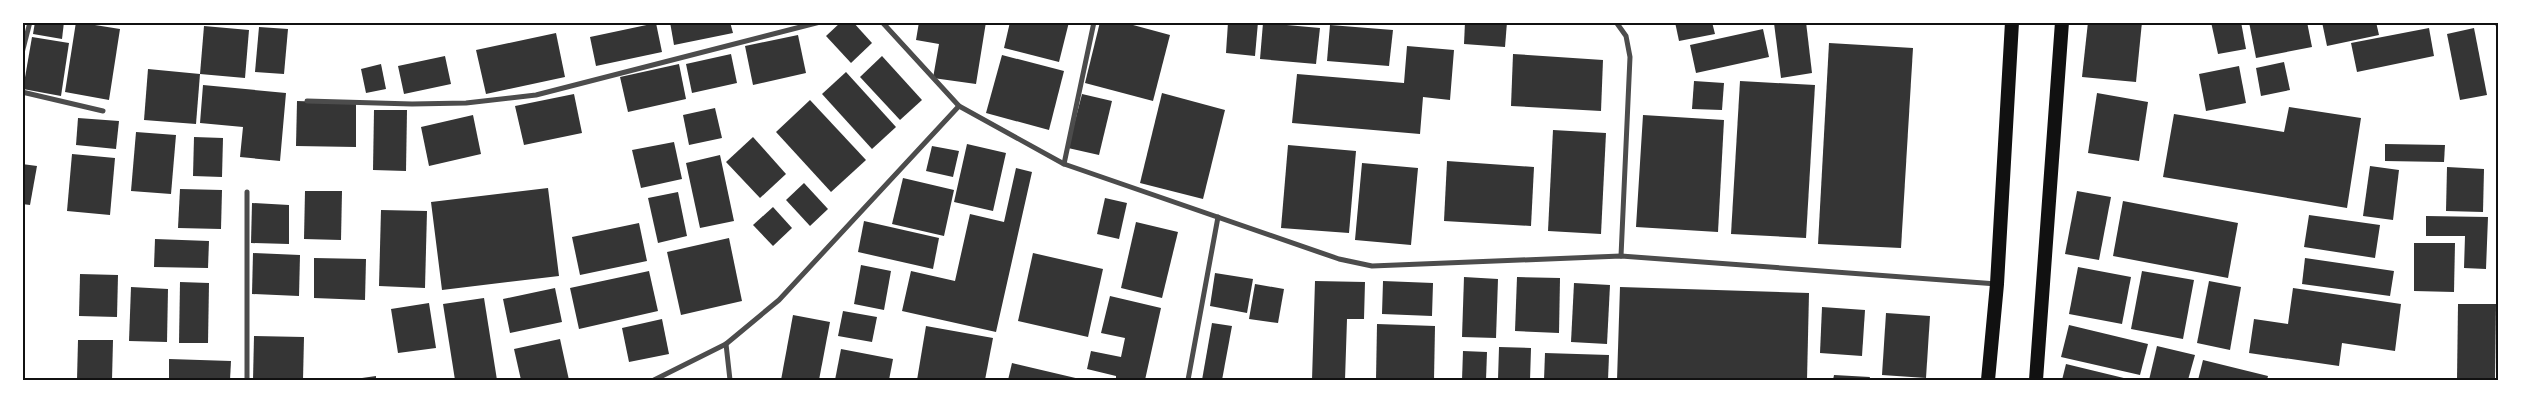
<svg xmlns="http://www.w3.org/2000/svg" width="2521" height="403" viewBox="0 0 2521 403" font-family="Inter,sans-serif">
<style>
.building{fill:#353535}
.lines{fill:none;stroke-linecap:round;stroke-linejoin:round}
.minor{stroke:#4c4c4c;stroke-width:5}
.trunk{stroke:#111;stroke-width:14}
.neatline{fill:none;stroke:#111;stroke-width:2}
</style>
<rect width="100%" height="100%" fill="#fff"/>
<g class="building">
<polygon points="35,22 64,22 62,39 33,34"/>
<polygon points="76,22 120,29 109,100 65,92"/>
<polygon points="670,22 730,22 733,33 674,45"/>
<polygon points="841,22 853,22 872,43 851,63 826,36"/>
<polygon points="919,22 986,22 976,84 933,78 939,44 916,40"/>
<polygon points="1010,22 1069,22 1059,62 1004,48"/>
<polygon points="1100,22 1122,22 1170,35 1153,101 1085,83"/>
<polygon points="1228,22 1258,22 1255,56 1226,53"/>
<polygon points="1465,22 1507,22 1505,47 1464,44"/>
<polygon points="1675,22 1712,22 1715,34 1679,41"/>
<polygon points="1806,22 1812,73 1781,78 1774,23"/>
<polygon points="2088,22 2142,22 2136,82 2082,77"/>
<polygon points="2211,22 2241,22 2246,49 2218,54"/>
<polygon points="2249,22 2307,22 2312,47 2256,58"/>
<polygon points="2322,22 2376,22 2379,35 2327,46"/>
<polygon points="656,23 662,52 596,66 590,37"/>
<polygon points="1263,23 1320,28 1316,64 1260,59"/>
<polygon points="1330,25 1393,30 1389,66 1327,61"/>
<polygon points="204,26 249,30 245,78 200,74"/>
<polygon points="259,27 288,29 284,74 255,72"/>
<polygon points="2429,28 2434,56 2357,72 2351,43"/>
<polygon points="2474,28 2487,95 2460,100 2447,34"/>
<polygon points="1763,29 1769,57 1696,73 1690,45"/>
<polygon points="556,33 565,77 486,94 476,50"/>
<polygon points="798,35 806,73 753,85 745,46"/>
<polygon points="32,37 69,43 61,96 23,89"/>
<polygon points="1829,43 1913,48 1901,248 1818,244"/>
<polygon points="1407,46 1454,50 1450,100 1423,97 1420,134 1292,123 1297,74 1404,83"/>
<polygon points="731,54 737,83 692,93 686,64"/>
<polygon points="1513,54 1603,60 1601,111 1511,106"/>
<polygon points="1002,55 1064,71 1049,130 986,113"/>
<polygon points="445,56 451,84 404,94 398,66"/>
<polygon points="882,56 922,100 900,120 860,77"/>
<polygon points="2284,62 2290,90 2261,96 2256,68"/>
<polygon points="381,64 386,89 366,93 361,69"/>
<polygon points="679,64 686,99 628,112 620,77"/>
<polygon points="2239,66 2246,103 2206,111 2199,74"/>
<polygon points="148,69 200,74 196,124 144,120"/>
<polygon points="846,72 896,127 872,149 822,94"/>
<polygon points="1694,81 1724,83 1722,110 1692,109"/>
<polygon points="1740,81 1815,85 1806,238 1731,234"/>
<polygon points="203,85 286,93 280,161 240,157 243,127 200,123"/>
<polygon points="1162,93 1225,110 1203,199 1140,183"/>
<polygon points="2097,93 2148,102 2139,161 2088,153"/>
<polygon points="574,94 582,133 524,145 515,106"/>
<polygon points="1082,94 1112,101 1099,155 1068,148"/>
<polygon points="810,100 866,160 831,192 776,132"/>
<polygon points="297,101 356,103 356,147 296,146"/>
<polygon points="2289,107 2361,118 2347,208 2163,177 2174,114 2284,132"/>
<polygon points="715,108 722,138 689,145 683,115"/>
<polygon points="374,110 407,110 406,171 373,170"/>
<polygon points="473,115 481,154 429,166 421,127"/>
<polygon points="1643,115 1724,120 1718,232 1636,227"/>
<polygon points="78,118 119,121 116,149 76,145"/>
<polygon points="1553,130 1606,133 1601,234 1548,231"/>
<polygon points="136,132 176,135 171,194 131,191"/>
<polygon points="194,137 223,138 222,177 193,176"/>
<polygon points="753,137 786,174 760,198 726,162"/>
<polygon points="674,142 682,179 641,188 632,150"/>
<polygon points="967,144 1006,153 993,211 954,202"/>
<polygon points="2385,144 2445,145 2444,162 2385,161"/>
<polygon points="1288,145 1356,151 1349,233 1281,228"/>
<polygon points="932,146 959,151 953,177 926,171"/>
<polygon points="72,154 115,158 110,215 67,211"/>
<polygon points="720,155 734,221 700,228 686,163"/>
<polygon points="1447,161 1534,167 1531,226 1444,221"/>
<polygon points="1362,163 1418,168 1411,245 1355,240"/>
<polygon points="22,164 37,166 30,205 22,204"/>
<polygon points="2370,166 2399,170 2393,220 2363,216"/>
<polygon points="2447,167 2484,169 2483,212 2446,211"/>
<polygon points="1016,168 1032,172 996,332 902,311 911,271 955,281 970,214 1004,222"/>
<polygon points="903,178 954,190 944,236 892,224"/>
<polygon points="804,183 828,209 810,226 786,200"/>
<polygon points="548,188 559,276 442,290 431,202"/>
<polygon points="180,189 222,190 221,229 178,228"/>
<polygon points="305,191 342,191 341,240 304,239"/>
<polygon points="2077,191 2111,197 2099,260 2065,254"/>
<polygon points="678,192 687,236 658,243 648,198"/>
<polygon points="1105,198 1127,203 1119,239 1097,234"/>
<polygon points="2123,201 2238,223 2228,278 2113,256"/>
<polygon points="252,203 289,205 289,244 251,243"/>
<polygon points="773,207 792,228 773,246 753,225"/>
<polygon points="381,210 427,211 425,288 379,286"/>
<polygon points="2309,215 2380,225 2375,258 2304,247"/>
<polygon points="2426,216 2488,217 2486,269 2464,268 2465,236 2426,236"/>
<polygon points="864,221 939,238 933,269 858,252"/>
<polygon points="1136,222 1178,232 1162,298 1121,288"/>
<polygon points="639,223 647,261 580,275 572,237"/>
<polygon points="729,238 742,301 681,315 667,252"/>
<polygon points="155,239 209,241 208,268 154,267"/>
<polygon points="2414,243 2455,243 2454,292 2414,291"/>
<polygon points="253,253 300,255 299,296 252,294"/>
<polygon points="1033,253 1103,269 1088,337 1018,321"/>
<polygon points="314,258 366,259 365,300 314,298"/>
<polygon points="2305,258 2394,271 2390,296 2302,284"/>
<polygon points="861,265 891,271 884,310 854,304"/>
<polygon points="2078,267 2131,277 2122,324 2069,314"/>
<polygon points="649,271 658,311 579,329 570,288"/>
<polygon points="2142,271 2194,280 2183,339 2131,329"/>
<polygon points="1215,273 1253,279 1247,313 1210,306"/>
<polygon points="80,274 118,275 117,317 79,316"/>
<polygon points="1464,277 1498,279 1496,338 1462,337"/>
<polygon points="1517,277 1560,278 1559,333 1515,331"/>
<polygon points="1315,281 1365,282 1364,319 1347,319 1345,380 1312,380"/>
<polygon points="1383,281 1433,283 1432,316 1382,314"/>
<polygon points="2209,281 2241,287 2230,350 2197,343"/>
<polygon points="180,282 209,283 208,343 179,343"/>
<polygon points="1574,283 1610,285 1607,344 1571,342"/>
<polygon points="1255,284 1284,289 1278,323 1249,319"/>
<polygon points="131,287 168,289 167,342 129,341"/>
<polygon points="1620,287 1809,293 1807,380 1617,380"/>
<polygon points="555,288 562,322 510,333 503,299"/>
<polygon points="2293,288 2401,304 2395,351 2342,343 2339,366 2249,353 2254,319 2288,324"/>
<polygon points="1110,296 1161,308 1145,380 1116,380 1116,376 1087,369 1091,351 1121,357 1125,338 1101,333"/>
<polygon points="484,298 497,380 455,380 443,304"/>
<polygon points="429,303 436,348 398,353 391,309"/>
<polygon points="2458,304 2496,304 2495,380 2457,380"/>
<polygon points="1822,307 1865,310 1862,356 1820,353"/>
<polygon points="843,311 877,317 872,342 838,336"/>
<polygon points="1886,313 1930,316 1926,378 1882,375"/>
<polygon points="793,315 830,322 819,380 781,380"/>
<polygon points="662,319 669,354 629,362 622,328"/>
<polygon points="1212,323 1232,326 1222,380 1202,380"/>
<polygon points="1377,324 1435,326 1434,380 1376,380"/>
<polygon points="2069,325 2148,344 2140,375 2061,357"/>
<polygon points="926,326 993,338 985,380 917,380"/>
<polygon points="254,336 304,337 303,380 253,380"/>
<polygon points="560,339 569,380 521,380 514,349"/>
<polygon points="78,340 113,340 112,380 77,380"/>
<polygon points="2157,346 2195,355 2188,380 2149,380"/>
<polygon points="1499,347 1531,348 1530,380 1498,380"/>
<polygon points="841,349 893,359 889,380 835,380"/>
<polygon points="1463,351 1487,352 1486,380 1462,380"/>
<polygon points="1545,353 1609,355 1608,380 1544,380"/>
<polygon points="169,359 231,361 230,380 169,380"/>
<polygon points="2203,360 2268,376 2267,380 2198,380"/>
<polygon points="1012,363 1084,380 1008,380"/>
<polygon points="2066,364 2132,380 2062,380"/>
<polygon points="1834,375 1870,377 1869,380 1833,380"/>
<polygon points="376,376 376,380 355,380 355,379"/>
</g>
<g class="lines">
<g class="minor">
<polyline points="882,22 959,106 1064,164 1339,259 1372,266 1621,256 1997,284"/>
<polyline points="1616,22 1626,36 1630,57 1621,256"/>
<polyline points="2497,22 2498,25"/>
<polyline points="22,53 30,22"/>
<polyline points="22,92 103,111"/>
<polyline points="307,101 412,104 466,103 536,95 820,22"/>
<polyline points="1064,164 1094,22"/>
<polyline points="726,344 730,380"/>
<polyline points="247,380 247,192"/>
<polyline points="654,380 726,344 779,300 959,106"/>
<polyline points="1188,380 1218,217"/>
</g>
<g class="trunk">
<polyline points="1988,380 1997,284 2012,22"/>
<polyline points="2036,380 2062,22"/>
</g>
</g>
<rect width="2521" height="403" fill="none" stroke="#ffffff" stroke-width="48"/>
<rect x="24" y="24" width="2473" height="355" class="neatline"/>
</svg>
